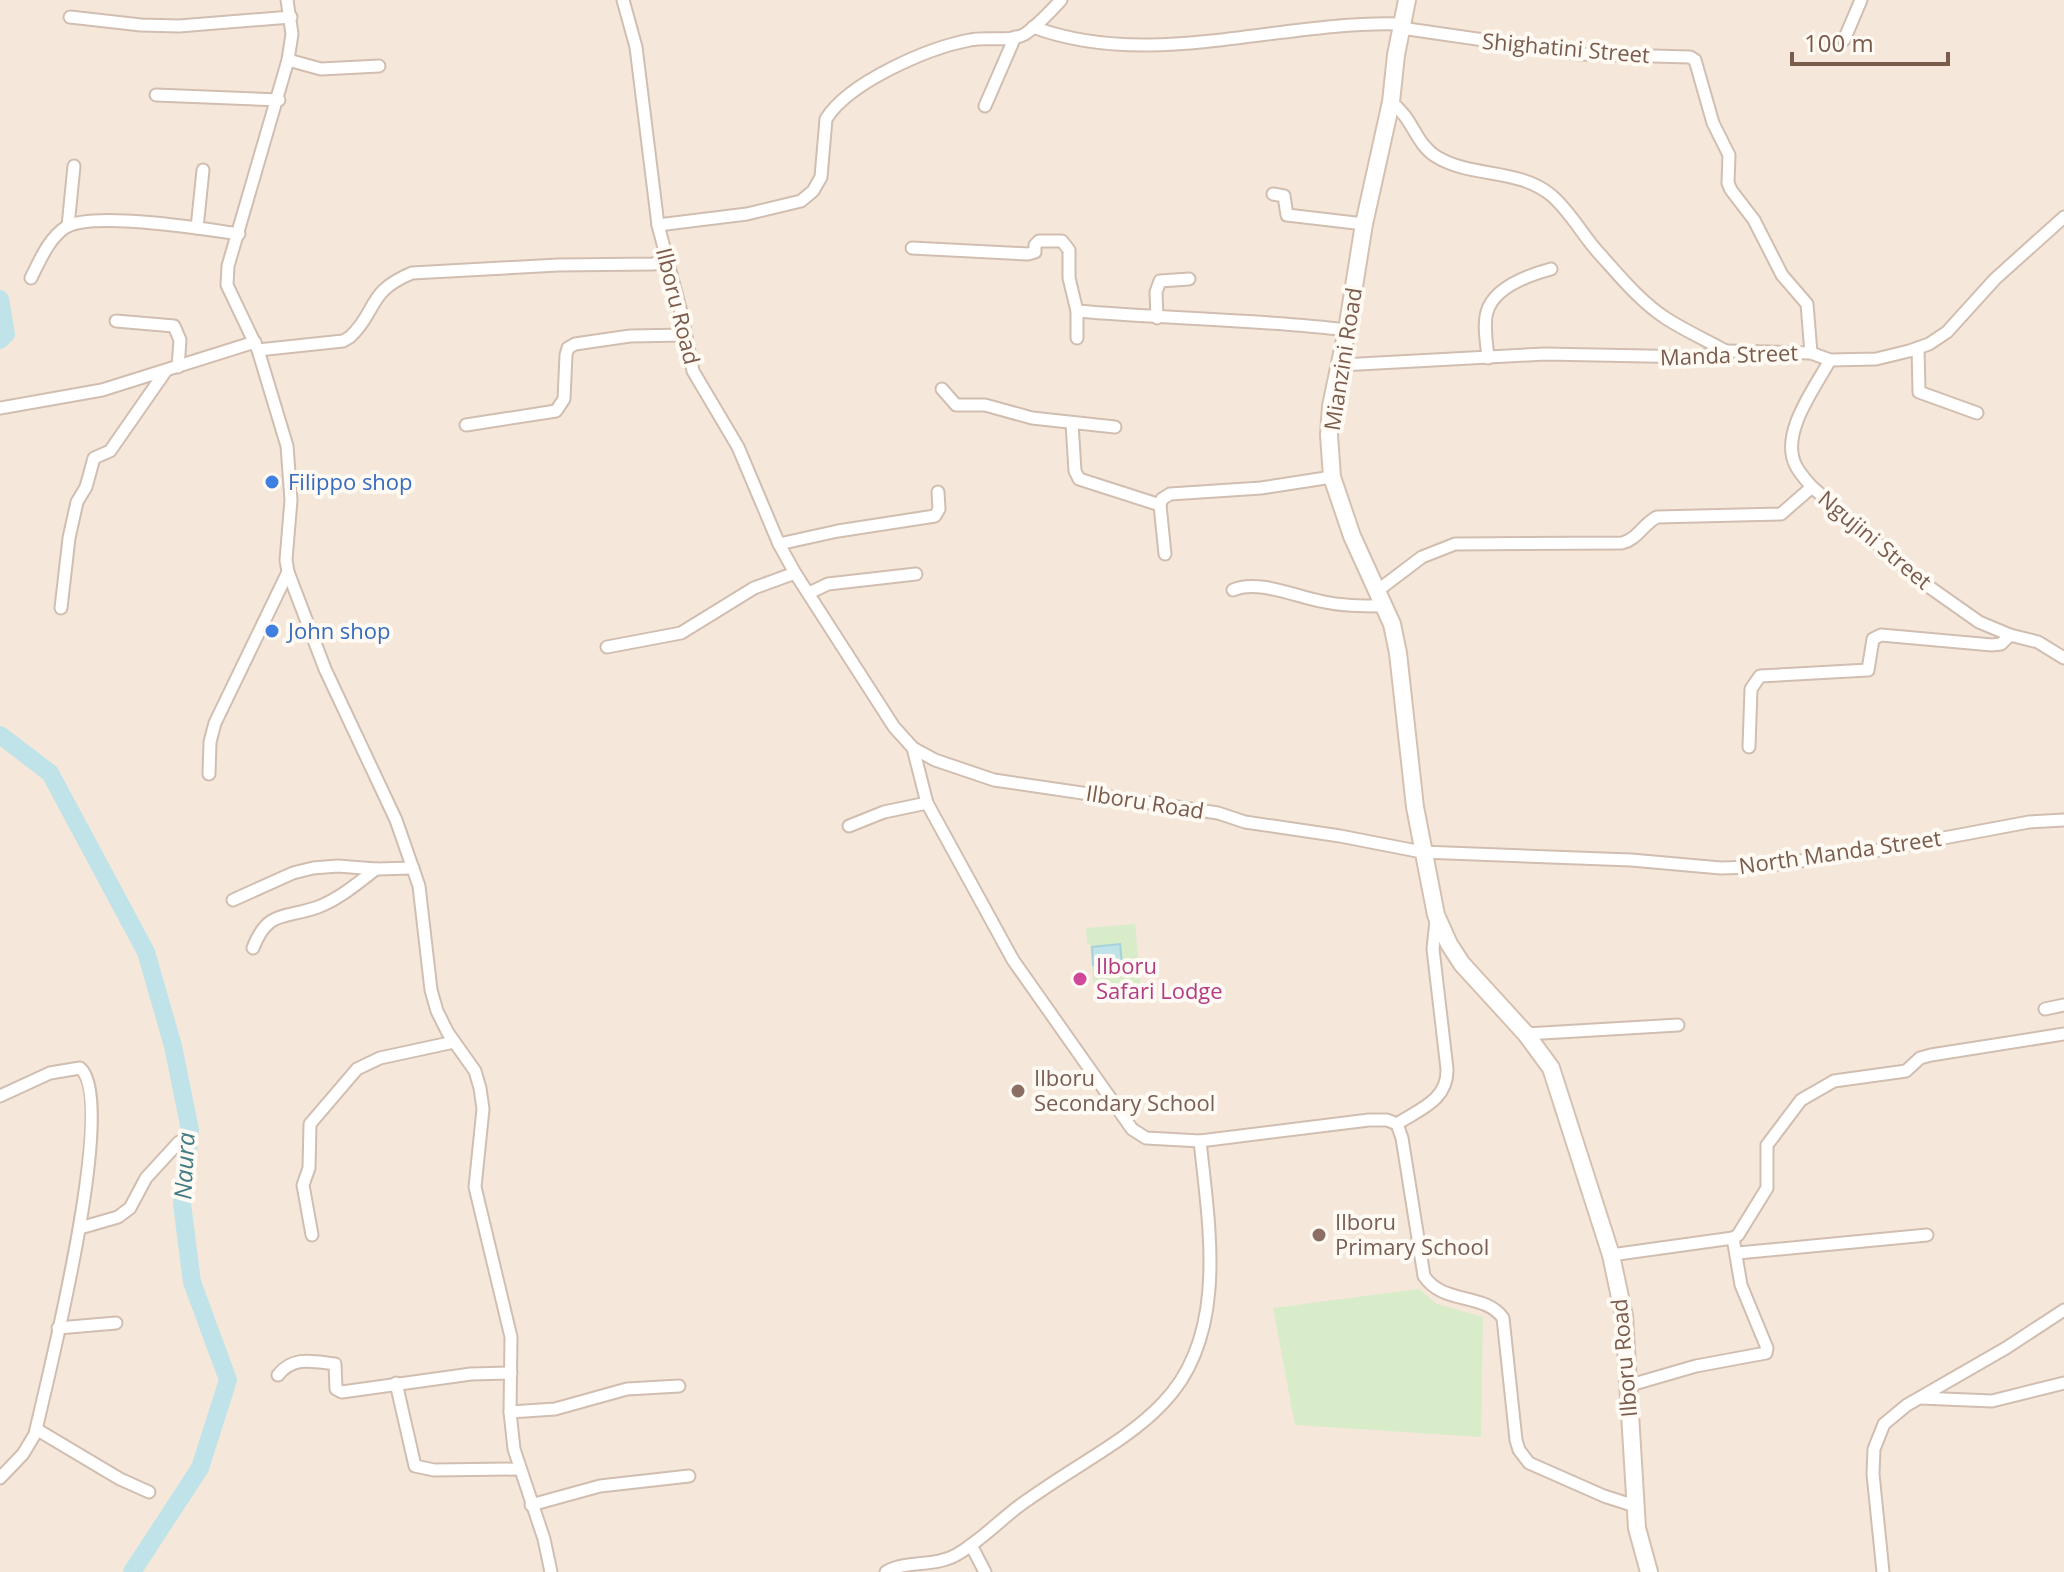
<svg xmlns="http://www.w3.org/2000/svg" width="2064" height="1572" viewBox="0 0 2064 1572" font-family="'Open Sans',sans-serif">
<style>
.residential{fill:#f5e8da}
.green{fill:#d8ecc9}
.water{fill:#bfe3e8;stroke:#a5d3da;stroke-width:2}
.lines{fill:none;stroke-linecap:round;stroke-linejoin:round}
.river{stroke:#bfe3e8;stroke-width:18}
.street-casing{stroke:#d1beb0;stroke-width:15}
.secondary-casing{stroke:#d6c0b0;stroke-width:20}
.street{stroke:#fff;stroke-width:11}
.secondary{stroke:#fff;stroke-width:16}
.shop-dot{fill:#3f7fe0;stroke:#fffaf3;stroke-width:3}
.hotel-dot{fill:#d1479c;stroke:#fffaf3;stroke-width:3}
.education-dot{fill:#8d6e63;stroke:#fffaf3;stroke-width:3}
.labels{text-anchor:middle;stroke-width:8;stroke-linejoin:round;paint-order:stroke}
.street-label{font-size:22px;fill:#7a5c4d;stroke:#fffaf3}
.shop-label{font-size:22px;fill:#366cbe;stroke:#fffaf3;text-anchor:start}
.hotel-label{font-size:22px;fill:#b23c85;stroke:#fffaf3;text-anchor:start}
.education-label{font-size:22px;fill:#785e54;stroke:#fffaf3;text-anchor:start}
.water-label{font-size:24px;font-style:italic;fill:#437c86;stroke:#fffaf3}
</style>
<rect width="100%" height="100%" fill="#fdf6ec"/>
<rect class="residential" x="0" y="0" width="2064" height="1572"/>
<g class="green">
<polygon points="1135,924 1141,984 1094,989 1090,944 1087,944 1086,928"/>
<polygon points="1419,1289 1437,1304 1483,1317 1481,1437 1295,1425 1273,1308"/>
</g>
<polygon class="water" points="1120,944 1122,963 1093,965 1092,947"/>
<g class="lines">
<g class="river">
<polyline points="0,299 6,334 0,340"/>
<polyline points="0,735 50,773 146,952 173,1046 190,1130 182,1204 192,1282 228,1380 200,1468 132,1572"/>
</g>
<defs>
<g id="street">
<polyline points="287,0 292,34 288,60 228,266 227,285 258,350 287,446 291,500 286,560 288,572 325,669 396,820 419,886 431,990 437,1011 448,1033 475,1071 480,1088 483,1109 475,1187 511,1337 510,1412 514,1449 544,1539 551,1572"/>
<polyline points="623,0 636,47 658,225 681,312 693,371 738,447 779,544 795,573 894,727 913,748 935,760 994,780 1218,813 1245,822 1340,836 1422,852 1631,860 1721,868 1754,867 1869,852 2029,822 2064,820"/>
<polyline points="70,17 141,25 179,26 291,17"/>
<path d="M1033,27c118,44 246,-7 368,-3"/>
<polyline points="1401,28 1580,54 1690,57 1695,60 1713,123 1729,155 1728,183 1731,190 1754,220 1782,275 1807,304 1811,353"/>
<polyline points="1844,40 1861,0"/>
<polyline points="288,60 321,69 379,66"/>
<polyline points="156,95 279,100"/>
<path d="M1391,102c23,17 24,42 46,55 35,21 81,11 114,38 18,15 31,39 46,56 21,23 43,51 70,68 19,12 39,21 59,32"/>
<polyline points="985,106 1015,37"/>
<polyline points="1273,194 1284,196 1287,215 1364,224"/>
<path d="M658,225l89,-11 54,-13 12,-10 8,-14 5,-58c23,-37 102,-71 144,-79 17,-4 39,3 55,-6 13,-9 25,-22 36,-34"/>
<polyline points="68,226 74,166"/>
<polyline points="197,228 203,170"/>
<polyline points="912,248 1028,254 1035,252 1035,245 1039,241 1062,241 1069,250 1069,278 1077,311 1077,338"/>
<path d="M31,278c9,-18 18,-40 35,-51 27,-16 140,2 173,7"/>
<path d="M1077,311c90,8 181,8 270,19"/>
<polyline points="1157,318 1156,292 1160,281 1189,279"/>
<polyline points="116,321 174,326 180,340 178,367"/>
<polyline points="1918,348 1919,392 1977,413"/>
<path d="M258,350l85,-9 7,-4c28,-26 16,-45 62,-64l146,-8 96,-1 12,-8"/>
<path d="M1488,358c-1,-13 -5,-33 -1,-46 7,-25 42,-37 64,-43"/>
<path d="M1830,360c-15,28 -51,74 -34,106 4,8 10,14 16,21l106,92 61,43 31,13 28,7 26,16"/>
<polyline points="1341,365 1545,354 1697,357 1726,351 1811,353 1830,360 1876,359 1909,351 1929,344 1947,332 1995,279 2064,217"/>
<polyline points="942,389 956,405 985,405 1032,418 1115,427"/>
<polyline points="0,408 102,390 255,342"/>
<polyline points="1072,423 1075,471 1079,479 1160,505"/>
<polyline points="466,425 556,411 564,399 566,355 568,348 575,344 630,336 685,335"/>
<polyline points="779,544 838,531 935,516 939,509 938,492"/>
<polyline points="1165,554 1160,505 1162,499 1170,494 1261,488 1332,477"/>
<path d="M1233,590c23,-11 62,6 87,11 21,5 42,5 64,5"/>
<path d="M1377,591l45,-34 33,-13 167,-1c16,-4 21,-19 35,-26l124,-3 31,-27"/>
<polyline points="809,593 828,584 916,574"/>
<polyline points="61,608 69,538 77,502 86,487 94,458 110,451 165,372"/>
<polyline points="607,647 681,633 754,588 795,573"/>
<polyline points="1749,747 1751,689 1760,676 1868,670 1873,639 1881,635 1992,645 2001,644 2010,635"/>
<path d="M913,748l14,55 86,157 119,169 14,9 54,3 169,-21h18l10,4 5,14 22,138c19,29 60,16 79,42l13,122 3,10 10,13 75,33 31,10"/>
<polyline points="209,774 210,742 215,723 288,572"/>
<polyline points="849,826 884,812 927,803"/>
<polyline points="233,900 293,873 313,868 338,866 376,869 413,868"/>
<path d="M253,948c15,-39 32,-29 65,-41 21,-8 40,-24 58,-38"/>
<polyline points="2045,1009 2064,1005"/>
<polyline points="1526,1034 1678,1025"/>
<path d="M0,1096l50,-23 30,-5c39,32 -33,312 -45,366l-12,20 -23,24"/>
<path d="M1397,1124c23,-15 51,-24 50,-55l-14,-120 3,-29"/>
<polyline points="80,1228 118,1217 130,1208 146,1178 179,1142"/>
<polyline points="312,1235 303,1185 309,1168 310,1124 357,1069 380,1058 454,1042"/>
<polyline points="1738,1253 1927,1235"/>
<polyline points="1611,1255 1733,1238 1738,1235 1767,1188 1767,1145 1801,1100 1834,1081 1906,1071 1920,1058 1931,1055 2064,1034"/>
<polyline points="58,1328 116,1323"/>
<path d="M278,1375c15,-19 34,-14 57,-11l1,25 6,3 129,-18 40,-1"/>
<polyline points="396,1383 415,1466 434,1470 520,1469"/>
<polyline points="1627,1386 1696,1366 1766,1353 1767,1348 1741,1285 1733,1238"/>
<polyline points="1920,1398 1992,1401 2064,1383"/>
<polyline points="510,1412 555,1409 627,1389 679,1386"/>
<polyline points="36,1429 120,1479 149,1492"/>
<polyline points="531,1505 600,1486 689,1476"/>
<polyline points="971,1545 985,1572"/>
<path d="M886,1572c20,-12 49,-5 70,-17 23,-13 42,-33 63,-49 11,-8 23,-16 35,-24 36,-24 79,-47 109,-79 66,-68 46,-176 37,-262"/>
<polyline points="1883,1572 1873,1474 1874,1449 1884,1424 1907,1405 2006,1348 2064,1310"/>
</g>
<polyline id="secondary" points="1407,0 1396,55 1391,102 1364,224 1347,330 1331,406 1329,435 1332,477 1352,536 1392,624 1398,653 1415,807 1436,915 1449,944 1462,964 1526,1034 1551,1068 1611,1255 1624,1316 1637,1528 1649,1572"/>
</defs>
<use href="#street" class="street-casing"/>
<use href="#secondary" class="secondary-casing"/>
<use href="#street" class="street"/>
<use href="#secondary" class="secondary"/>
</g>
<g class="shop-dot">
<circle cx="272" cy="482" r="8"/>
<circle cx="272" cy="631" r="8"/>
</g>
<circle class="hotel-dot" cx="1080" cy="979" r="8"/>
<g class="education-dot">
<circle cx="1018" cy="1091" r="8"/>
<circle cx="1319" cy="1235" r="8"/>
</g>
<g class="labels">
<g class="street-label">
<text transform="translate(1566 48) rotate(5)" y="8">Shighatini Street</text>
<text transform="translate(678 306) rotate(76)" y="8">Ilboru Road</text>
<text transform="translate(1729 355) rotate(-2)" y="8">Manda Street</text>
<text transform="translate(1343 359) rotate(-81)" y="8">Mianzini Road</text>
<text transform="translate(1875 540) rotate(40)" y="8">Ngujini Street</text>
<text transform="translate(1145 802) rotate(9)" y="8">Ilboru Road</text>
<text transform="translate(1840 852) rotate(-8)" y="8">North Manda Street</text>
<text transform="translate(1624 1358) rotate(-95)" y="8">Ilboru Road</text>
</g>
<g class="shop-label">
<text x="288" y="490">Filippo shop</text>
<text x="288" y="639">John shop</text>
</g>
<g class="hotel-label">
<text x="1096" y="974">Ilboru<tspan x="1096" dy="25">Safari Lodge</tspan></text>
</g>
<g class="education-label">
<text x="1034" y="1086">Ilboru<tspan x="1034" dy="25">Secondary School</tspan></text>
<text x="1335" y="1230">Ilboru<tspan x="1335" dy="25">Primary School</tspan></text>
</g>
<g class="water-label">
<text transform="translate(185 1166) rotate(-87)" y="8">Naura</text>
</g>
</g>
<path d="M1792 52v12h156v-12" fill="none" stroke="#7a5c4d" stroke-width="4"/>
<text x="1804" y="52" font-size="24" fill="#7a5c4d" stroke="#fffaf3" stroke-width="6" paint-order="stroke">100 m</text>
</svg>
